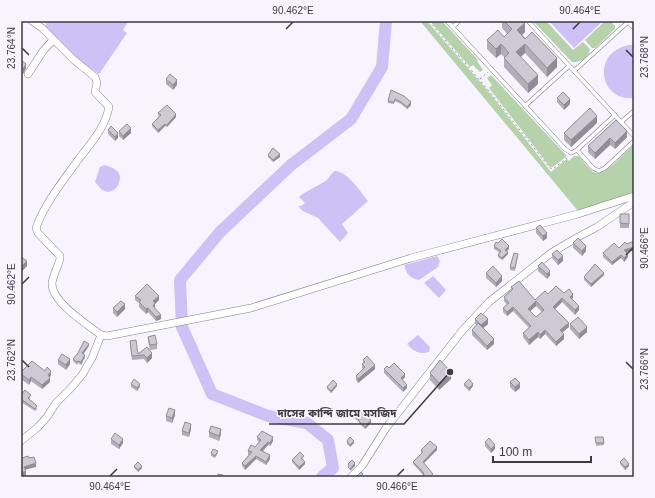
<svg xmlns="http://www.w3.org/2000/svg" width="655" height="498" viewBox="0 0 655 498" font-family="Arial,'Noto Sans Bengali',sans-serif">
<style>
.green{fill:#b5d2aa}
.water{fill:#cdc1f5}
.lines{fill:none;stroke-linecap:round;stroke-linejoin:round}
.river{stroke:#cdc1f5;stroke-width:12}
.service-casing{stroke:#817f8a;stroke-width:4.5}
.minor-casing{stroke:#817f8a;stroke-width:8}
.path{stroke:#908e96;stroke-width:1;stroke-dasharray:2 3;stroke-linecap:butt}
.service{stroke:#fff;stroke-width:3.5}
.minor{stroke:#fff;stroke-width:7}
.wall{fill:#b0aeb8;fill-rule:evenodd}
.shaded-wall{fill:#908d96}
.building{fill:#cdcad6;stroke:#908d96;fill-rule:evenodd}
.ticks{fill:none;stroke:#3c3b40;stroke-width:1.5}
.leader{fill:none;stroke:#3c3b40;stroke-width:1.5}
.callout-dot{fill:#3c3b40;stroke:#f7f4ff;stroke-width:1.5}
.callout-label{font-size:11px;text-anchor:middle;font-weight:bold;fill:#3c3b40;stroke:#f7f4ff;stroke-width:3.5;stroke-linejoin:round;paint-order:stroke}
.neatline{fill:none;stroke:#3c3b40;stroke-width:1.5}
.ticks-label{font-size:10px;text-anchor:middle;fill:#3c3b40}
</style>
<rect width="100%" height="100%" fill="#f7f4ff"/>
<g class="green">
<path d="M420,21h7l62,71 62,80 16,-13 2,2 5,-5h5c4,5 9,11 13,15 12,9 32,-19 42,-26v47l-56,19z"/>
<polygon points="430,21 442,21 478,60 477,61 483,70 480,72 473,65 470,67"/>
<path d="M533,21h13l27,29 10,-8 7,7c-1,9 -11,14 -18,13z"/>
<polygon points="605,21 610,21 615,26 615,29 595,48 592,48 585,40"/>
<polygon points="491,75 566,155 566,157 553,167 550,167 489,88 492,85 487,78"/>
</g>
<g class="water">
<polygon points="47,21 128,21 128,22 123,30 127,33 99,74 71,56 61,41 45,28"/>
<polygon points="549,21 603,21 574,48"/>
<path d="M629,45h5v53c-34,4 -44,-45 -5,-53z"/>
<path d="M104,165c11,3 20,7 14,20 -2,4 -5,6 -10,7l-6,-2 -7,-8 5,-15z"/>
<path d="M335,171c12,0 26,21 33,30l-26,23 6,9 -8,9 -22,-24 -15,-7 -5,-5h3l4,-3 -6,-6c7,-6 17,-10 25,-15 5,-3 6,-8 11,-11z"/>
<path d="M437,256l3,5 -2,6 -19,13c-10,-2 -12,-6 -15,-15z"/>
<polygon points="433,276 446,290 439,298 424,283"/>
<path d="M418,335l12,12 -1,5c-11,3 -15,-1 -22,-8z"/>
</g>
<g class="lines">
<polyline class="river" points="322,477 333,468 328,440 307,423 268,416 212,394 182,327 180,280 220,232 291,165 351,119 382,67 386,21"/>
<defs>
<g id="service">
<polyline points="447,21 565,149 571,153 577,150 615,115"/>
<polyline points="528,21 634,136"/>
<polyline points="628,22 634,28"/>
<polyline points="453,27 459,21"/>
<polyline points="574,71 629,21"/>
<polyline points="525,106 569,66"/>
<polyline points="621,122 634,111"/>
<polyline points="577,150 593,168 599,171 605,168 634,141"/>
</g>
<g id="minor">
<path d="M32,21l10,7 32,32 21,17 2,6 -2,9 14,15c-4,21 -18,36 -31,53 -15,21 -33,43 -42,68l2,5 22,23v3c-2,7 -7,17 -8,24 -1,19 36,42 49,52"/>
<polyline points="28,74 43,51 53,40"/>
<polyline points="21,441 38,427 47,417 56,403 71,388 82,375 92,358 101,335 107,336 251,308 411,258 578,214 634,196"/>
<polyline points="351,477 362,466 386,428 462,331 489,302 551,253 578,237 597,227 634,202"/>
</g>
</defs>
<use href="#service" class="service-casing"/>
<use href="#minor" class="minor-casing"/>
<g class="path">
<polyline points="429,21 489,91 550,168 553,169 567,158"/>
<polyline points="480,79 488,72"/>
</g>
<use href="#service" class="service"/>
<use href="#minor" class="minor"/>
</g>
<g class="wall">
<polygon points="502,21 523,21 525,32 522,35 557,67 547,77 525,53 521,57 538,84 528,93 504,67 504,57 501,54 496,58 487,49 487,40 504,37 507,34 502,28"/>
<polygon points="21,61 26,68 23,74 21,72"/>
<polygon points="166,79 177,85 173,90 166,84"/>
<polygon points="391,90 411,105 407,109 401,104 395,101 394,104 388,103 388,101"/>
<polygon points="557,98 570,104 564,110 557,102"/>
<polygon points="158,113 176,117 167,127 165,126 158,133 152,126 152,124 159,116 158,115"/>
<polygon points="616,120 627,137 615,149 610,145 595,159 588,152 588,146"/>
<polygon points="597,123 571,147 564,140 564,133"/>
<polygon points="108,130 118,138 115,141 108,134"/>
<polygon points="119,131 131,133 123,140 119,136"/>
<polygon points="268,155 280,157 273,162 268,157"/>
<rect x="620" y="214" width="9" height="14"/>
<polygon points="536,228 547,238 543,241 536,233"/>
<polygon points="634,241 634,250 627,252 628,257 624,262 621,258 612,265 603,257 603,253 619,248 627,244"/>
<polygon points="573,243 586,251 582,256 573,248"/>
<polygon points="494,246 509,249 507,251 508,254 502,260 498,257 498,255 499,252 494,249"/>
<polygon points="552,254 563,261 558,265 552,258"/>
<polygon points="518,256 515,271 510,270 510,267"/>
<polygon points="21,257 27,266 22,271 21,270"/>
<polygon points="538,266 550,275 547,279 538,271"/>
<polygon points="486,273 502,281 496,287 486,278"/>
<polygon points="604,275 591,287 584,280 584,277"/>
<path d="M511,287l24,13 13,-6 16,-1 9,5 -1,1 7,11 -4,5 -13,-13 -7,7 14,18 -6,5 1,7 -8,7 -11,-12 -5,5 -2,-2 -9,8 -6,-8v-4l6,-5 -16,-17 -6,5 -4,-4v-4l4,-3 -3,-4v-4l7,-7zM536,306l6,6 -6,5 -6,-6z"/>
<polygon points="135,296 159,300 155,304 155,308 161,319 156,321 148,312 146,314 139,307 139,303 135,300"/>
<polygon points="113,308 125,309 117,317 113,313"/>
<polygon points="475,319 488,324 483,328 494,344 487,350 472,335 472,330 477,325 475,324"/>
<polygon points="570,324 587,332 579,339 570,329"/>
<polygon points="148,337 157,344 157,349 150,350 148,341"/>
<polygon points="130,341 138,354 147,347 152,358 147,363 144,359 132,360 130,346"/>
<polygon points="89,346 83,354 85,357 81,365 78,363 77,365 73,361 73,359"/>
<polygon points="58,360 70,364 66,370 58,364"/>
<polygon points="363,360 375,369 358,383 356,380 356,376 363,369 362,368 362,364 363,363"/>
<polygon points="389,368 405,377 402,380 407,388 403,392 384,373 384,369"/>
<polygon points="45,371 51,375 50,377 50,382 42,389 31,381 29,385 21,379 21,372"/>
<polygon points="430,373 451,379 439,390 430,380"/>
<polygon points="510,382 520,388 515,392 510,387"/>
<polygon points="131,384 140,386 137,391 131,387"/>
<polygon points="464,384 473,386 469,391 464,386"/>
<polygon points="337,386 331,393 327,389 327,387"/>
<polygon points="21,395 31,397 29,399 37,409 35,411 21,402"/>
<polygon points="175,415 172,423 166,421 166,416"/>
<polygon points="354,415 371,423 365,429 359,423 359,422 354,418"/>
<polygon points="191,429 189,437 182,435 182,431"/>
<polygon points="209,432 221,434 219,441 209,437"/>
<polygon points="257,437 273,441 270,446 268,445 263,451 270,459 266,465 256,459 245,470 242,466 242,463 249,455 248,455 248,451 255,447 259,442 257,440"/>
<polygon points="595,437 603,437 604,445 596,446"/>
<polygon points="111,439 123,443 119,449 111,444"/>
<polygon points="347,441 354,443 350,447 347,444"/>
<polygon points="485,442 495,449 491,453 485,446"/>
<polygon points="421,450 437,450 424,463 432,477 422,477 423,476 423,475 413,464 413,462 422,453 421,452"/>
<polygon points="211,453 218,453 215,458 211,456"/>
<polygon points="304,458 303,459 305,464 299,470 292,462 292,460"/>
<polygon points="620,462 629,466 625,470 620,464"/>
<polygon points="134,466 142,468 138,472 134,468"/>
</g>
<g class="shaded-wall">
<polygon points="525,23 525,32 517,39 517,30"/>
<polygon points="501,44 501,54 496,58 496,49"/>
<polygon points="525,44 525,53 516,61 516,52"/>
<polygon points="557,58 557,67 547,77 547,68"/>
<polygon points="26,64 26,68 23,74 23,69"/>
<polygon points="538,75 538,84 528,93 528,84"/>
<polygon points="177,80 177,85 173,90 173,85"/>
<polygon points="570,99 570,104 564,110 564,105"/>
<polygon points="411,102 411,105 407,109 407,107"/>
<polygon points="176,114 176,117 167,127 167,125"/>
<polygon points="597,116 597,123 571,147 571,140"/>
<polygon points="165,124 165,126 158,133 158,130"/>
<polygon points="131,128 131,133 123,140 123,136"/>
<polygon points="627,131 627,137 615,149 615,143"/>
<polygon points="118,133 118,138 115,141 115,137"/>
<polygon points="610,138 610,145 595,159 595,153"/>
<polygon points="280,154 280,157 273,162 273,160"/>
<polygon points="547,233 547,238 543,241 543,236"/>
<polygon points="509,246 509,249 505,252 505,250"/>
<polygon points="586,246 586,251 582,256 582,251"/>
<polygon points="634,247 634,250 624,253 624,250"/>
<polygon points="508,252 508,254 502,260 502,258"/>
<polygon points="628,254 628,257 624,262 624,258"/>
<polygon points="621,255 621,258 612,265 612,262"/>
<polygon points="563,256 563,261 558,265 558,260"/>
<polygon points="27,261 27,266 22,271 22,266"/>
<polygon points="550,271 550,275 547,279 547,274"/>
<polygon points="604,273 604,275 591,287 591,284"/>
<polygon points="502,276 502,281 496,287 496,283"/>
<polygon points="573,294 573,298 570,301 570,297"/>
<polygon points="159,296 159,300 155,304 155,308 153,310 153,301"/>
<polygon points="562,298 562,302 553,311 553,307"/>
<polygon points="536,301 536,306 528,313 528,309"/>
<polygon points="125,304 125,309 117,317 117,312"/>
<polygon points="579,306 579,310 575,315 575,310"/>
<polygon points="513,307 513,311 507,316 507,312"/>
<polygon points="148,308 148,312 146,314 146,309"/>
<polygon points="161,315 161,319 156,321 156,317"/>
<polygon points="488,319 488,324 481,330 481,325"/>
<polygon points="569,323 569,327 560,334 560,330"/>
<polygon points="587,327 587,332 579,339 579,334"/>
<polygon points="545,330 545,334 540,339 540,335"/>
<polygon points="538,332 538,337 529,345 529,340"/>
<polygon points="564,334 564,339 556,346 556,342"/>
<polygon points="494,339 494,344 487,350 487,346"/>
<polygon points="89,344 89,346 82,356 82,353"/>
<polygon points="152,353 152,358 147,363 147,358"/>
<polygon points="85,355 85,357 81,365 81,362"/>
<polygon points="70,359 70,364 66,370 66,365"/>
<polygon points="375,365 375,369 358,383 358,379"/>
<polygon points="51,371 51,375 48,379 48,375"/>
<polygon points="451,372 451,379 439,390 439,383"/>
<polygon points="405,374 405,377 401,382 401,378"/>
<polygon points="31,377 31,381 29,385 29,380"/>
<polygon points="50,378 50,382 42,389 42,385"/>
<polygon points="520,383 520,388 515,392 515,387"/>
<polygon points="140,384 140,386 137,391 137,388"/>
<polygon points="337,384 337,386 331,393 331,391"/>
<polygon points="473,384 473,386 469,391 469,388"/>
<polygon points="407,385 407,388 403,392 403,388"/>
<polygon points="175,410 175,415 172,423 172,418"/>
<polygon points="371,420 371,423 365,429 365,427"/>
<polygon points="191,424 191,429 189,437 189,433"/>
<polygon points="221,429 221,434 219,441 219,436"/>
<polygon points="273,437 273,441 270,446 270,443"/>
<polygon points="123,439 123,443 119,449 119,445"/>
<polygon points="354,441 354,443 350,447 350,445"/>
<polygon points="268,442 268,445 260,454 260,450"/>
<polygon points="495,445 495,449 491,453 491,449"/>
<polygon points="437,447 437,450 423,464 423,462"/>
<polygon points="270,455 270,459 266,465 266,462"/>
<polygon points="256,456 256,459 245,470 245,466"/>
<polygon points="305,462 305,464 299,470 299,467"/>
<polygon points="36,463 36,467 24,470 24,467"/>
<polygon points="355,463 355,466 350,471 350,469"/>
<polygon points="629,464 629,466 625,470 625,467"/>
<polygon points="142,466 142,468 138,472 138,470"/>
<polygon points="26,471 26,475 21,477 21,473"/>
</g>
<g class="building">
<polygon points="504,21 523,21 525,23 517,30 525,39 532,32 557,58 547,68 525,44 516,52 538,75 528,84 504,58 509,53 501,44 496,49 487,40 498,30 504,37 512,29"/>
<polygon points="21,60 26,64 23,69 21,68"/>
<polygon points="170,74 177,80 173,85 166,79"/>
<polygon points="391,90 404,96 411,102 407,107 401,102 395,99 394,102 388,101"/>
<polygon points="563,92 570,99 564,105 557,98"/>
<polygon points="167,105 176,114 167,125 165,124 158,130 152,124 161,115 158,113"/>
<polygon points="590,108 597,116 571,140 564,133"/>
<polygon points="616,120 627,131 615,143 610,138 595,153 588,146"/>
<polygon points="127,124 131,128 123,136 119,131"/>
<polygon points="111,126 118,133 115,137 108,130"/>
<polygon points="273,148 280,154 273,160 268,155"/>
<polygon points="620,214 629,214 629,224 620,223"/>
<polygon points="540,225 547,233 543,236 536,228"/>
<polygon points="578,238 586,246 582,251 573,243"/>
<polygon points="502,239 509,246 505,250 508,252 502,258 498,255 501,251 494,246 496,242 498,243"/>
<polygon points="634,241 634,247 624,250 628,254 624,258 621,255 612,262 603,253 614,243 619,248 625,242 627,244"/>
<polygon points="557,250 563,256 558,260 552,254"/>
<polygon points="514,253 518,254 515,268 510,267"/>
<polygon points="21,257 27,261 22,266 21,265"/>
<polygon points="542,262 550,271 547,274 538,266"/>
<polygon points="595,264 604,273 591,284 584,277"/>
<polygon points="493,266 502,276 496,283 486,273"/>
<path d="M519,281l16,19 10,-9 3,3 8,-8 8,7 5,-4 4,5 -3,3 9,9 -4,4 -13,-12 -9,9 16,16 -9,7 4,4 -8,8 -11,-12 -5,5 -2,-3 -9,8 -6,-7 8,-7 -18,-19 -6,5 -4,-4 6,-5 -5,-6 9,-8 -2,-2zM536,301l8,9 -8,7 -8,-8z"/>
<polygon points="147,284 159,296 153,301 155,303 153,306 161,315 156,317 148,308 146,309 139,302 141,300 135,296"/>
<polygon points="121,301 125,304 117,312 113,308"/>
<polygon points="481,313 488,319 481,325 475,319"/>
<polygon points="578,317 587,327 579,334 570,324"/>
<polygon points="478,323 494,339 487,346 472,330"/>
<polygon points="155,335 157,344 150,345 148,337"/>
<polygon points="136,340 138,354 147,347 152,353 147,358 144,355 132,356 130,341"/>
<polygon points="84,341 89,344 82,353 85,355 81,362 78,361 77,362 73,359 78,353"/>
<polygon points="62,354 70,359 66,365 58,360"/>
<polygon points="367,356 375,365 358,379 356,376 365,367 362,364 365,362 363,360"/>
<polygon points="440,360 451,372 439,383 430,373"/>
<polygon points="32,361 45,371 47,367 51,371 48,375 50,378 42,385 31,377 29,380 21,374 21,372"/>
<polygon points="394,363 405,374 401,378 407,385 403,388 384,369 387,366 389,368"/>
<polygon points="515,378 520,383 515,387 510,382"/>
<polygon points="134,379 140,384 137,388 131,384"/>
<polygon points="469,379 473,384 469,388 464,384"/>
<polygon points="333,380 337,384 331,391 327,387"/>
<polygon points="25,390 31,395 28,398 37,406 35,409 21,399 21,395"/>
<polygon points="169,408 175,410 172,418 166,416"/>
<polygon points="359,410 371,420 365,427 359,421 359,420 354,415"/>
<polygon points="185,422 191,424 189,433 182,431"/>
<polygon points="211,426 221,429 219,436 209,432"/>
<polygon points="262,431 273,437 270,443 268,442 260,450 270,455 266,462 256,456 245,466 242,463 252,452 248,451 251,445 255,447 261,440 257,437"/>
<polygon points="115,433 123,439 119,445 111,439"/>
<polygon points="350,437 354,441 350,445 347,441"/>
<polygon points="595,437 603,437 604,443 596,443"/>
<polygon points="489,438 495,445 491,449 485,442"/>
<polygon points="430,441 437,447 423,462 433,474 430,477 422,477 424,475 423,472 413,462 423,452 421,450"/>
<polygon points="213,449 218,451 215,456 211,453"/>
<polygon points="300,452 304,456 301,458 305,462 299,467 292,460"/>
<polygon points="21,456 22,458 28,456 29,458 34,457 36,463 24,467 26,471 21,473"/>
<polygon points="624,458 629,464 625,467 620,462"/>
<polygon points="352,460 355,463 350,469 348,467 349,465 348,464"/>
<polygon points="138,462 142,466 138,470 134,466"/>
<polygon points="361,472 363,474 360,477 358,477 357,476"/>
<polygon points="218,474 223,475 223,477 218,477"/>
</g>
<path class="ticks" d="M286,29l7,-7M573,29l7,-7M22,48l7,7M626,50l7,7M626,255l7,-7M22,284l7,-7M22,360l7,7M626,362l7,7M110,476l7,-7M397,476l7,-7"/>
<path class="leader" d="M450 372L404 424H269"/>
<circle class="callout-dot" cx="450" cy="372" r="4"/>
<g class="callout-label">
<text x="337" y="417">দাসের কান্দি জামে মসজিদ</text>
</g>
<rect width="655" height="498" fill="none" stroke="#f7f4ff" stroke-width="44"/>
<path d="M493 456v6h98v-6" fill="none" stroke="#3c3b40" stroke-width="2"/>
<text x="499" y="456" font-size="12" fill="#3c3b40" stroke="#f7f4ff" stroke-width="3" paint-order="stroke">100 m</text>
<rect x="22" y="22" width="611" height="454" class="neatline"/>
<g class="ticks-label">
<text x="293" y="14">90.462°E</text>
<text x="580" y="14">90.464°E</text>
<text transform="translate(11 48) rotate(-90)" y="4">23.764°N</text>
<text transform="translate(644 57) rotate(-90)" y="4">23.768°N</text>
<text transform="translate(644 248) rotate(-90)" y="4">90.466°E</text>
<text transform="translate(11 284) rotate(-90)" y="4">90.462°E</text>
<text transform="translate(11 360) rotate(-90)" y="4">23.762°N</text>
<text transform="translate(644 369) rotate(-90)" y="4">23.766°N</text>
<text x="110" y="490">90.464°E</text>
<text x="397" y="490">90.466°E</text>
</g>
</svg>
